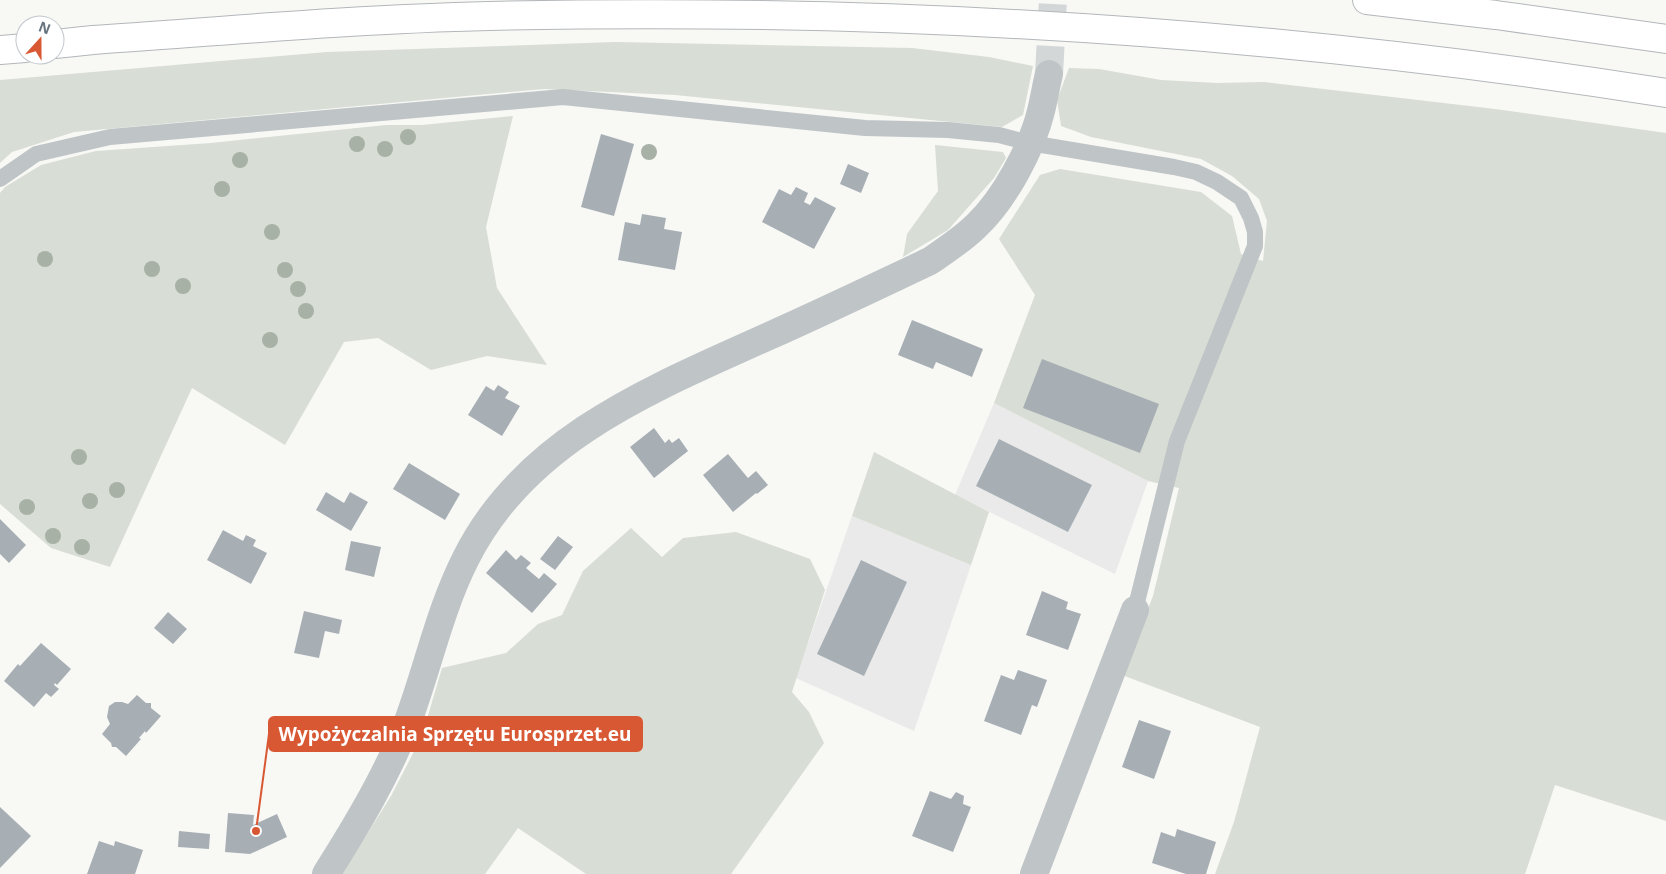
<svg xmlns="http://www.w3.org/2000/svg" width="1666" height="874" viewBox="0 0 1666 874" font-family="'Open Sans',sans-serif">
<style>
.built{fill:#e9eae9}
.green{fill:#d8ddd5}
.building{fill:#a7afb5}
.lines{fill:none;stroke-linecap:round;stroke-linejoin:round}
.street-tunnel{stroke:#d3d7d8;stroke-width:28;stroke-dasharray:28 14;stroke-linecap:butt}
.highway-casing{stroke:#b3b7ba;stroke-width:30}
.lane{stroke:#bfc4c7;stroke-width:16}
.street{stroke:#bfc4c7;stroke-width:28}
.highway{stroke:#fff;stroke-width:28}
.tree{fill:#a8b1a5}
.leader{fill:none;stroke:#d95834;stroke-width:2}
.callout-dot{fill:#d95834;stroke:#fff;stroke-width:2}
.callout{fill:#d95834;stroke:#d95834;stroke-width:2}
.callout-label{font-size:19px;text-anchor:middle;font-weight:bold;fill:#fff}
</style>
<rect width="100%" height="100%" fill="#f8f8f5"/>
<g class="built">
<polygon points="994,403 1148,481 1115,574 955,495"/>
<polygon points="852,516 971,565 914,731 796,678"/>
</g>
<g class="green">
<polygon points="615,42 912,48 989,57 1033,66 1023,115 1002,127 675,95 544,89 74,132 12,152 0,163 0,80 327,52"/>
<polygon points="1069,68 1099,69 1161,80 1217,83 1264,82 1495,109 1666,133 1666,821 1555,785 1525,874 1215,874 1234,822 1260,727 1122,675 1153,596 1179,488 1148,481 994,403 1035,295 999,239 1040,175 1060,169 1201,192 1232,216 1241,254 1263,261 1267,221 1259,199 1232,176 1201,159 1091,137 1061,126 1057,100"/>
<polygon points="513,116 486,227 497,288 547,365 487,356 431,370 378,338 344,342 285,445 192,388 110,567 51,548 0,504 0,193 5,187 41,165 96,151 211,143 386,125 422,125"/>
<polygon points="935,145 1003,152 1006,158 994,178 948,230 903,257 907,234 938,191"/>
<polygon points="874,452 989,512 971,565 852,516"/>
<polygon points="631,528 662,557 683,538 736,532 810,559 825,590 792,692 809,712 824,743 731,874 586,874 518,828 485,874 342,874 391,796 422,736 442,668 506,653 538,624 562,615 583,571"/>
</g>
<g class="building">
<polygon points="601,134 634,144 614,216 581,207"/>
<polygon points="848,164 869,173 861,193 840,184"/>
<polygon points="796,187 808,193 804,202 810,205 815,197 836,208 814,249 762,222 779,189 791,195"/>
<polygon points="642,214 666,218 664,229 682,232 675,270 618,260 625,222 640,225"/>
<polygon points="912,320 983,349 972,377 936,362 933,369 898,355"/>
<polygon points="1042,359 1159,404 1140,453 1023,408"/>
<polygon points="498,385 509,392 505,398 520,406 502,436 468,415 486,386 494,391"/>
<polygon points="654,428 665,443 669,439 672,443 679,438 688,451 654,478 630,447"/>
<polygon points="999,439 1092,485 1068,532 976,486"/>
<polygon points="728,454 748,478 756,471 768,485 757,494 756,493 733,512 703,475"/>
<polygon points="409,463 460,494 445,520 393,489"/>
<polygon points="326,492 344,503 350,492 368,502 351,531 316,510"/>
<polygon points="0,519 26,545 9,563 0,554"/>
<polygon points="223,530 243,541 246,535 256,540 253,546 267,553 251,584 207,560"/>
<polygon points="558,536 573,547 555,570 540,559"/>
<polygon points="351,541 381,547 374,577 345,570"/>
<polygon points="506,550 516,560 521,555 531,563 526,568 539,579 544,573 557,584 532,613 486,573"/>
<polygon points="861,560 907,582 864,676 817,654"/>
<polygon points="1042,591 1068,602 1066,609 1081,614 1068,650 1026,635"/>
<polygon points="304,611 342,620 339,634 325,631 319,658 294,653"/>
<polygon points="168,612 187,629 173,644 154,628"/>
<polygon points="41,643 71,669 57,685 55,683 54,685 59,689 51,697 46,693 34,707 4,681 18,664 20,666"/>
<polygon points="1018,670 1047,680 1037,707 1032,705 1021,735 984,721 1001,675 1014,680"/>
<polygon points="137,695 146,703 151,703 151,708 161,716 146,733 145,731 139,738 141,739 126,756 116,747 112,747 111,743 102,734 110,724 107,717 109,706 115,702 122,702 128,704"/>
<polygon points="1139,720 1171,731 1154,779 1122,767"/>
<polygon points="930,791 951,799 956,792 964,796 963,804 971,807 953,852 912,836"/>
<polygon points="0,807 31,836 0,868"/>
<polygon points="228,813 254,815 253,825 277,814 287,837 250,854 225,852"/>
<polygon points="1177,829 1216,842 1206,874 1186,874 1152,863 1161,832 1175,837"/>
<polygon points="179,831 210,834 209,849 178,847"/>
<polygon points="99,841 114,846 115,841 143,850 135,874 87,874"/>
</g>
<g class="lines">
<polyline class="street-tunnel" points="1049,74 1053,0"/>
<defs>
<g id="highway">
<polyline points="1367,0 1496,15 1666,39"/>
<path d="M55,44l38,-4c132,-9 264,-21 396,-24 393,-9 788,15 1177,77"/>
<polyline points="0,50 25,48"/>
</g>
</defs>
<use href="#highway" class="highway-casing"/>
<polyline class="lane" points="0,179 36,154 110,137 563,97 865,128 948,130 999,135 1030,143 1174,167 1196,172 1217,182 1241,198 1251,218 1255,232 1255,246 1177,441 1135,610"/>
<g class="street">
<path d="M326,874c31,-49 61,-99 82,-153 20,-54 32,-112 58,-163 60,-120 188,-170 303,-222 54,-24 108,-50 161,-75 16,-11 33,-22 46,-35 28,-26 56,-78 65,-115 3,-12 5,-25 8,-37"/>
<polyline points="1034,874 1135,610"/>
</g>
<use href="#highway" class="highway"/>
</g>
<g class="tree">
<circle cx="408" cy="137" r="8"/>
<circle cx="357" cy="144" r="8"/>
<circle cx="385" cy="149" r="8"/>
<circle cx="649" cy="152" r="8"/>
<circle cx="240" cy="160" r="8"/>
<circle cx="222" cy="189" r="8"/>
<circle cx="272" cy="232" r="8"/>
<circle cx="45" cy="259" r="8"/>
<circle cx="152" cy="269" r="8"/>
<circle cx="285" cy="270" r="8"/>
<circle cx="183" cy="286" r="8"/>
<circle cx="298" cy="289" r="8"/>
<circle cx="306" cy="311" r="8"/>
<circle cx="270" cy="340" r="8"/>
<circle cx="79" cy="457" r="8"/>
<circle cx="117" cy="490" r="8"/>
<circle cx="90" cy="501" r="8"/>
<circle cx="27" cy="507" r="8"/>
<circle cx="53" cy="536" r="8"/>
<circle cx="82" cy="547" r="8"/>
</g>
<path class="leader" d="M256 831L269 734"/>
<circle class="callout-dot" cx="256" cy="831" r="5"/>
<rect class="callout" x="269" y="717" width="373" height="34" rx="5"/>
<g class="callout-label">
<text x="455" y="741">Wypożyczalnia Sprzętu Eurosprzet.eu</text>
</g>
<g transform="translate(40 40) rotate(21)"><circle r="24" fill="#ffffff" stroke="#c1c7cc"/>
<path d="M0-4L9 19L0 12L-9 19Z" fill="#d95834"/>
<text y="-8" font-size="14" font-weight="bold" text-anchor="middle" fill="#65747f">N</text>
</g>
</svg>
